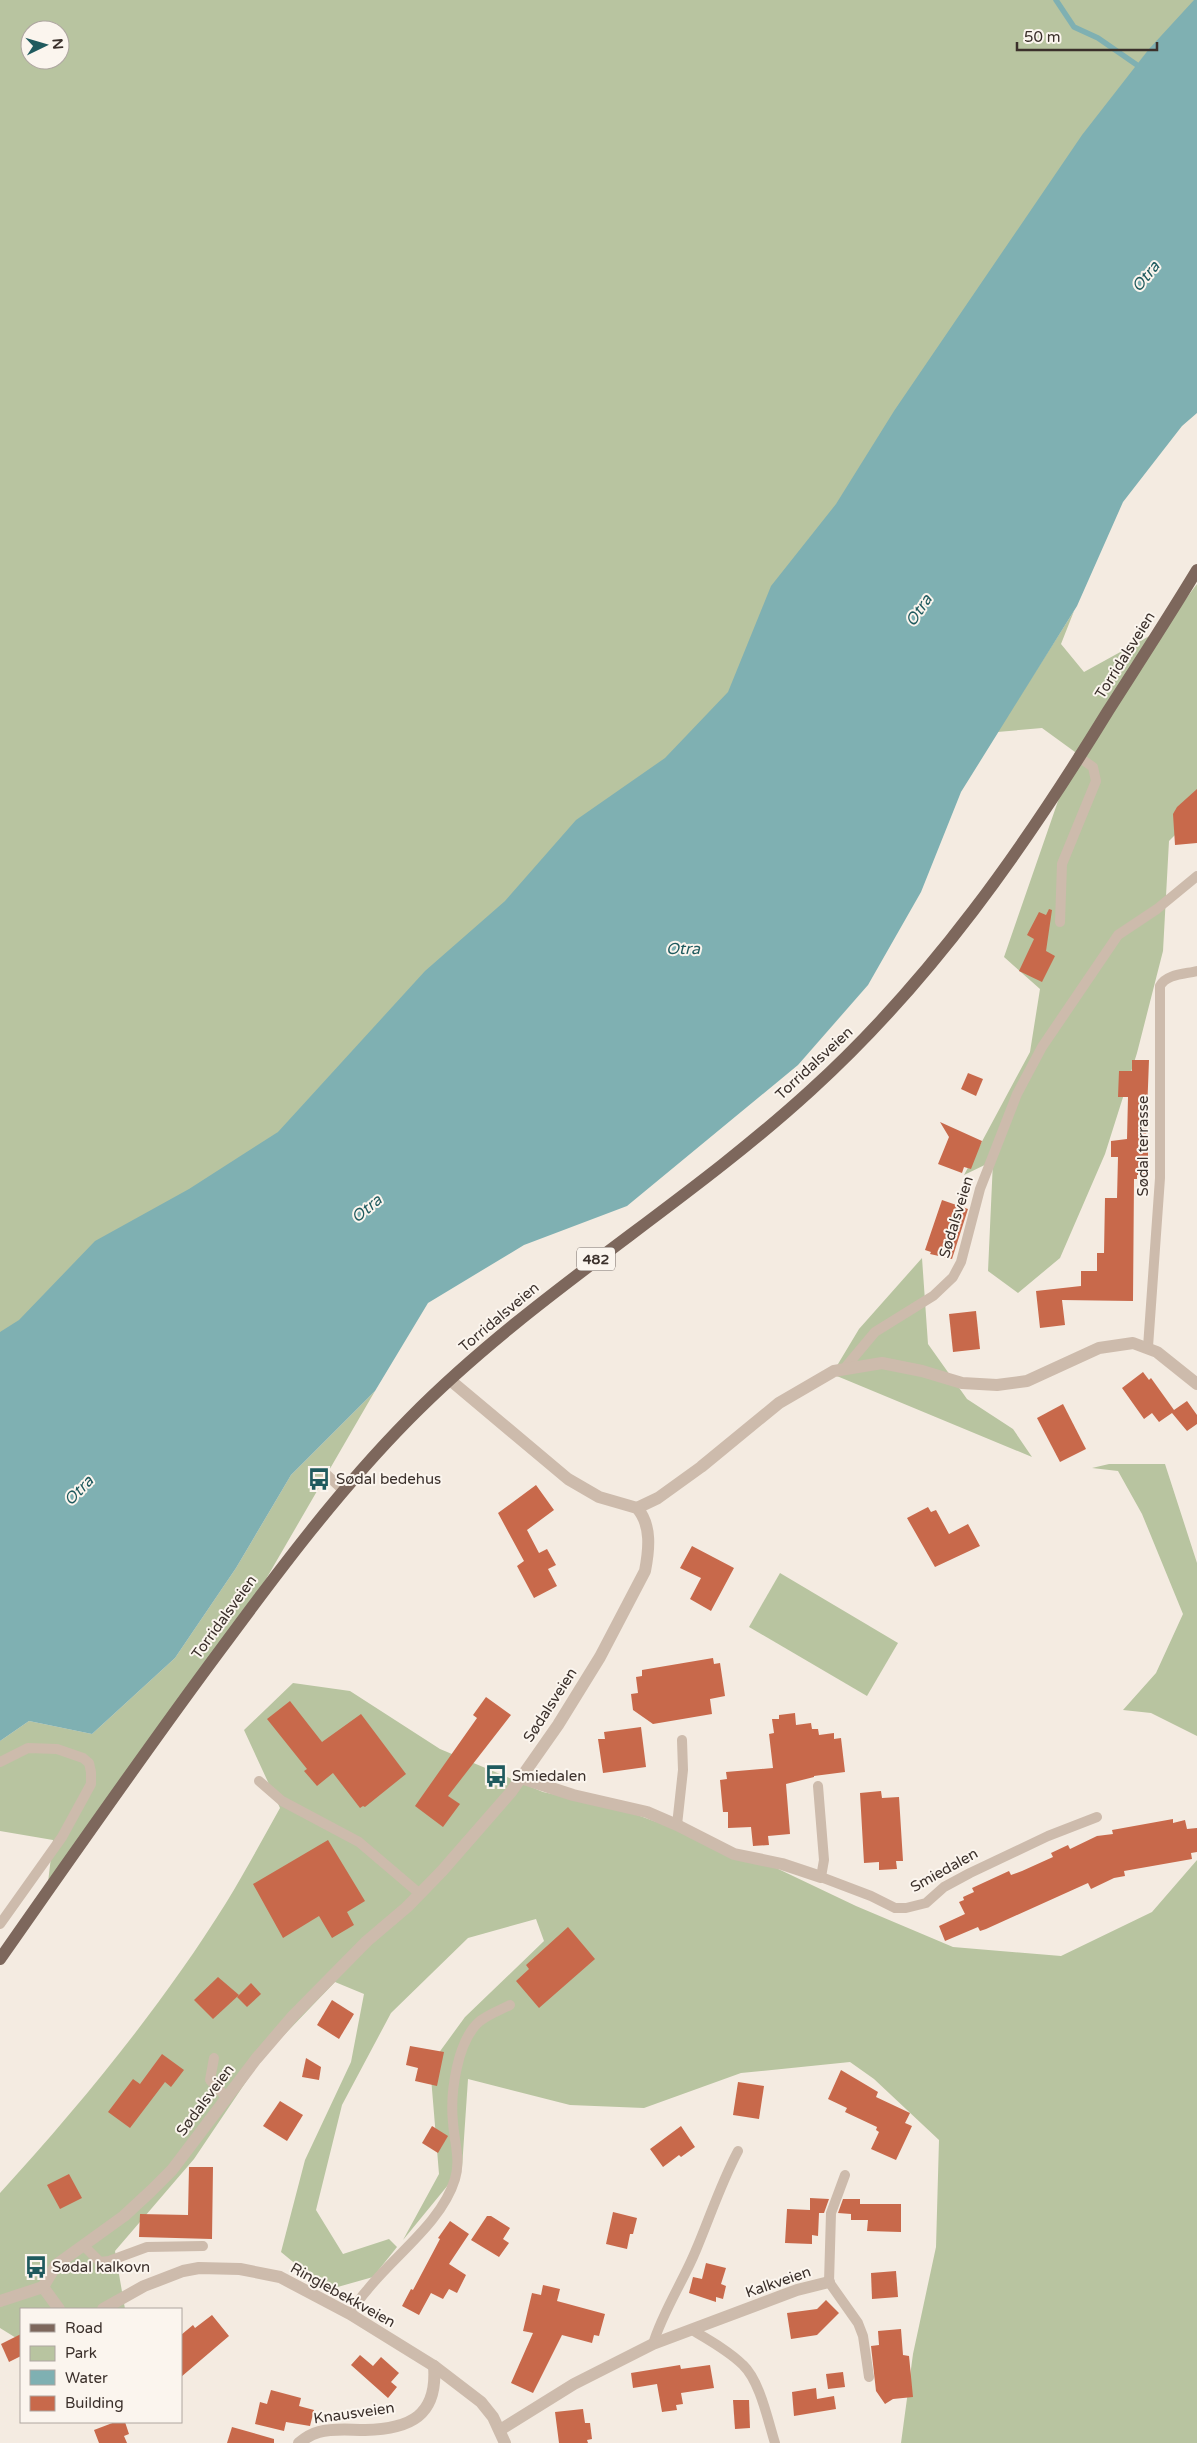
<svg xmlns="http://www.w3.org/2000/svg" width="1197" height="2443" viewBox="0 0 1197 2443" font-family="'Varela Round',sans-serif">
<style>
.green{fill:#b8c4a0;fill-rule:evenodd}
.water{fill:#7fb0b2}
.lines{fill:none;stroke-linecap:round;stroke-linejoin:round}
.stream{stroke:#7fb0b2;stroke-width:5.5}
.building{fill:#c8694b}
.service{stroke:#cdbbac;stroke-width:10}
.minor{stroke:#cdbbac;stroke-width:12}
.primary{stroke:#7d675c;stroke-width:12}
.labels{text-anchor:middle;stroke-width:4;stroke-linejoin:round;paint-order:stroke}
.shield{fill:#fbf5ee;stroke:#756b66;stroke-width:1}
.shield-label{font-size:14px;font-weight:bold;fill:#3b302b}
.street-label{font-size:15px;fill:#3b302b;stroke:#fbf5ee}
.poi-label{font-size:15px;fill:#3b302b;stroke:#fbf5ee;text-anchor:start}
.water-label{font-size:16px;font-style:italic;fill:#1f5a5e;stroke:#fbf5ee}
</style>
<rect width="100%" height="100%" fill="#f4ebe1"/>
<g class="green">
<path d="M0,0h1197v183l-1197,1303zM30,30h30v30h-30z"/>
<polygon points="1197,584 1197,813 1169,841 1163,951 1137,1053 1105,1154 1060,1258 1018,1293 988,1271 993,1161 964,1175 1030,1052 1040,989 1004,957 1075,752 1042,728 997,732 1074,611 1061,644 1084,672 1164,628"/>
<polygon points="922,1258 928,1344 967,1399 1013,1429 1032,1457 832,1374 859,1329"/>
<polygon points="375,1391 251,1605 47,1891 53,1840 0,1831 0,1741 29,1721 92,1734 175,1658 236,1568 291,1475"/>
<polygon points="1109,1464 1165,1464 1197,1563 1197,1736 1151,1713 1123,1710 1156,1673 1183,1614 1142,1514 1118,1471 1092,1468"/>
<polygon points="780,1573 898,1643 867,1696 749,1627"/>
<path d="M293,1683l57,8 90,58 103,43 78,17 134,49 101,48 97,41 108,9 91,-44 45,-52v583h-296l12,-89 23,-107 3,-107 -65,-61 -24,-17 -109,11 -97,35 -74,-3 -102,-26 -6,89 -59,72 36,-66 -9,-109 35,-48 79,-76 -8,-22 -68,19 -77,75 -49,92 -26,105 27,44 46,-15 8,8 -24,30 -46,13 -46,-38 24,-92 46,-98 13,-68 -29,-12 -73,76 -68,101 -79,92 10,58h-104v32l-21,-13v-135c82,-90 161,-186 226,-290 19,-31 36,-63 54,-95l-36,-78z"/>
</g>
<polygon class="water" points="1194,0 1197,0 1197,413 1182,426 1123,502 1077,606 961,792 921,892 868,985 798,1065 627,1206 524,1245 428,1303 375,1391 291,1475 236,1568 175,1658 92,1734 29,1721 0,1741 0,1332 19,1320 95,1241 189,1189 278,1132 425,971 505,901 576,820 665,758 728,692 771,586 836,504 894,411 1082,135 1149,49"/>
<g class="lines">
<polyline class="stream" points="1056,0 1074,27 1098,38 1137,65"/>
</g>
<g class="building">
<polygon points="1197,789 1197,843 1175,845 1173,814 1177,807"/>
<polygon points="1049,909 1052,910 1046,951 1055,956 1042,982 1019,971 1034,939 1027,935 1039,912 1046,915"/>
<polygon points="1132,1060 1149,1060 1146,1139 1148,1142 1148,1165 1146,1175 1137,1175 1137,1179 1134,1179 1133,1301 1062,1300 1065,1325 1040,1328 1036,1291 1081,1286 1081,1271 1097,1271 1097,1253 1104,1253 1105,1198 1117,1198 1118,1157 1111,1157 1111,1141 1127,1139 1128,1097 1118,1097 1119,1071 1132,1071"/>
<polygon points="968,1073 983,1079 976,1096 961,1089"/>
<polygon points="940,1122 982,1141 971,1169 964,1167 962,1173 938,1164 949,1137"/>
<polygon points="942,1200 968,1209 952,1259 930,1254 931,1252 925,1250"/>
<polygon points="976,1311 980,1349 953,1352 949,1314"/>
<polygon points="1143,1372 1149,1380 1151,1378 1174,1410 1187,1401 1197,1415 1197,1424 1187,1431 1172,1413 1159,1422 1152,1413 1144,1419 1122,1388"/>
<polygon points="1063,1404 1086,1449 1060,1462 1037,1418"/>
<polygon points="536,1485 554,1510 527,1530 539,1553 547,1549 556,1565 548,1569 557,1586 534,1598 517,1566 524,1561 498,1513"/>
<polygon points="928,1507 931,1512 936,1510 949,1534 968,1524 980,1546 935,1567 907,1518"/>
<polygon points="692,1546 734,1568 711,1611 690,1599 701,1578 680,1568"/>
<polygon points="713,1658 714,1664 720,1663 725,1696 710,1699 712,1714 653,1724 633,1710 631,1694 638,1693 636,1677 642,1676 642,1670"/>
<polygon points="486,1697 511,1715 448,1796 460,1804 443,1827 415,1806 477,1718 473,1715"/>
<polygon points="290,1701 322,1742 361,1714 406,1774 365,1807 363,1806 360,1808 333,1773 317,1786 304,1771 307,1769 267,1719"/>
<polygon points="795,1713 796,1725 811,1723 812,1729 818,1729 819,1735 834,1733 834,1739 841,1738 845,1772 814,1776 814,1777 786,1784 790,1834 768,1836 769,1845 753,1846 751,1827 728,1828 728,1812 723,1812 720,1780 727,1779 726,1772 773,1768 769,1734 774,1733 772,1719 779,1719 779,1715"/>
<polygon points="641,1727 646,1767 603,1773 598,1739 605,1739 604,1732"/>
<polygon points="881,1791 882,1798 899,1797 903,1861 896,1861 897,1869 879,1870 879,1862 864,1863 860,1793"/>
<polygon points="1173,1819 1173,1823 1185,1820 1187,1829 1197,1828 1197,1852 1191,1853 1192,1859 1124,1871 1125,1876 1114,1878 1091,1889 1088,1883 986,1929 980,1931 978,1927 945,1941 939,1926 965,1914 959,1902 964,1900 963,1897 974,1892 972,1888 1009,1871 1011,1875 1022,1871 1053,1857 1051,1853 1068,1845 1070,1849 1097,1836 1113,1834 1112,1830"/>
<polygon points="328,1840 365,1901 347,1912 354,1925 332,1938 319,1916 283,1938 253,1884"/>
<polygon points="568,1927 595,1959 539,2008 516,1981 529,1969 526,1965"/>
<polygon points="218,1977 239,1995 213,2019 194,2000"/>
<polygon points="251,1983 261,1994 247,2007 237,1997"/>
<polygon points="332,2000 354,2014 339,2039 317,2025"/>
<polygon points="410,2046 444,2052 437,2086 415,2081 418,2068 406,2065"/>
<polygon points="162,2054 184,2070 171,2087 165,2082 130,2128 108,2112 133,2079 140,2084"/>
<polygon points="306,2058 321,2067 319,2080 302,2077"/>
<polygon points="841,2070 878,2092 876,2097 910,2113 905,2123 912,2126 896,2160 871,2149 879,2132 876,2130 877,2127 845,2112 847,2108 828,2099"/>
<polygon points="738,2082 764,2086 759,2119 733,2115"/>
<polygon points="280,2101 303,2115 287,2141 263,2126"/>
<polygon points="432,2126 448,2136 438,2153 422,2143"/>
<polygon points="681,2126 695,2147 681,2157 679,2155 663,2167 650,2149"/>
<polygon points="189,2167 213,2167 212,2239 139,2237 140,2214 188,2215"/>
<polygon points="69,2174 82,2198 60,2209 47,2185"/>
<polygon points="810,2198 829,2199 824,2213 819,2213 818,2236 812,2235 812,2244 785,2243 787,2209 810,2210"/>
<polygon points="843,2199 860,2199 860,2204 901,2204 901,2232 867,2231 868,2220 851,2220 851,2214 838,2213"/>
<polygon points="613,2212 637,2218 633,2234 630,2234 627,2249 606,2244"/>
<polygon points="487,2216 491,2216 510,2228 503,2239 509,2243 499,2257 471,2240"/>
<polygon points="450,2221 469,2234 449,2264 466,2275 457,2293 449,2289 443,2299 431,2293 419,2315 402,2306 411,2289 413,2290 440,2239 438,2238"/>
<polygon points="706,2263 726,2268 721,2284 726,2286 723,2299 716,2297 716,2302 689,2293 693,2277 702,2279"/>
<polygon points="896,2271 898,2297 872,2299 871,2273"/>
<polygon points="543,2285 560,2289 557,2301 605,2314 599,2336 594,2335 592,2343 562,2335 533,2393 511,2383 533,2333 523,2331 532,2293 541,2295"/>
<polygon points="826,2300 839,2313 817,2335 791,2339 787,2313 817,2309"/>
<polygon points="212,2315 229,2336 181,2377 181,2335 193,2325 195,2328"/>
<polygon points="901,2329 903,2355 909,2356 913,2397 893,2399 885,2404 876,2391 871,2346 879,2345 878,2331"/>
<polygon points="21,2334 21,2356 9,2362 1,2344"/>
<polygon points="360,2355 373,2366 381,2357 399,2373 391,2382 397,2387 388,2398 351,2365"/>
<polygon points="680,2365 681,2369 710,2365 714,2388 681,2393 683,2404 676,2405 677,2410 662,2412 657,2384 633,2388 631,2373"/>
<polygon points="843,2372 845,2387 828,2389 826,2374"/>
<polygon points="816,2388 817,2399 834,2396 836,2409 794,2416 792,2392"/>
<polygon points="271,2390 301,2398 299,2406 314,2410 310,2426 286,2422 284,2431 255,2424 260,2402 267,2404"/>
<polygon points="733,2400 749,2400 750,2428 735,2429"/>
<polygon points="583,2409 585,2423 590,2423 592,2439 587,2440 588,2443 559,2443 555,2412"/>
<polygon points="115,2422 125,2422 129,2434 124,2436 127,2443 99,2443 94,2430"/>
<polygon points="232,2427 274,2439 274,2443 227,2443"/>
</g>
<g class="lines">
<g class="service">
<polyline points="1060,922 1062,864 1096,781 1093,767 1080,758"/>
<path d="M1148,1347l12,-169v-192c6,-12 25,-12 37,-15"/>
<polyline points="844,1369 875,1332 933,1296 953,1277 961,1262 980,1189 1017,1094 1042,1047 1118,935 1157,909 1197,876"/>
<polyline points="325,1473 344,1491"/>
<polyline points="0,1762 28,1748 57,1749 83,1758 89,1763 91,1772 91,1784 62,1837 0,1924"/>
<polyline points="259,1781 282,1801 359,1842 420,1894"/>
<polyline points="818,1786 824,1860 821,1877 871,1896 895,1908 906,1908 926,1903 944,1887 970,1873 1048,1836 1097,1817"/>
<polyline points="677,1825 683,1770 682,1740"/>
<polyline points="214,2058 210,2080 226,2097"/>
<polyline points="845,2175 831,2213 829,2282 858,2323 863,2336 869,2377"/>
<polyline points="84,2246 100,2262 109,2261 147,2247 203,2246"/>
<path d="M350,2314c5,-9 11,-17 18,-25 27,-34 74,-67 87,-110 6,-19 -1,-38 -2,-57 -3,-28 4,-82 27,-101 9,-7 20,-11 30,-16"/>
<path d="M692,2330c17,10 37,21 51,35 17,16 25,56 32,78"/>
<path d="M653,2344c10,-33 30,-62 43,-94 14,-33 25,-67 42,-99"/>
</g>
<g class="minor">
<polyline points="637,1508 658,1498 701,1467 779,1403 834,1371 882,1363 922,1371 962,1383 997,1385 1027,1381 1099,1348 1133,1343 1157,1352 1197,1384"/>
<polyline points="521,1778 573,1795 647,1812 677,1825 734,1854 782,1864 821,1877"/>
<polyline points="43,2287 59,2309"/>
<path d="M0,2301l43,-14 13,-22 68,-49 27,-25 21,-21 84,-111 37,-43 74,-75 40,-34 35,-36 69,-79 47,-67 42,-68 45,-86c4,-21 7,-46 -8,-63l-38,-11 -31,-18 -118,-99"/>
<polyline points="103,2309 144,2286 183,2271 199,2268 240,2269 280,2277 350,2314 434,2366 481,2402 493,2417 505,2443"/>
<polyline points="500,2430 574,2384 653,2344 797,2290 829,2282"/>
<path d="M299,2443c6,-5 12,-9 20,-11 15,-4 30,-2 46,-2 45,-1 73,-14 69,-64"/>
</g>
<path class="primary" d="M0,1959c73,-104 145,-208 221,-310 59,-80 118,-159 188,-230 122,-124 274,-212 402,-329 120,-109 213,-242 297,-379 30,-47 60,-93 89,-141"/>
</g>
<defs>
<symbol id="bus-bare" viewBox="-9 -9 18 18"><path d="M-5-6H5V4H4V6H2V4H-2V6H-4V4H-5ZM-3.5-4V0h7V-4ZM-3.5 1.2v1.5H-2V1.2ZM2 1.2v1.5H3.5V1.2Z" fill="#1f5a5e" stroke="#fbf5ee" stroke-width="2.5" paint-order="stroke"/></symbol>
</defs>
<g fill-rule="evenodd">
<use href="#bus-bare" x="303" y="1463" width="32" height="32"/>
<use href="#bus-bare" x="480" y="1760" width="32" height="32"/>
<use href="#bus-bare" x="20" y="2251" width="32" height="32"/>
</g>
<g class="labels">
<rect class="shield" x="577" y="1247.5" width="38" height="23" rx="4"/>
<g class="shield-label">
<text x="596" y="1264">482</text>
</g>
<g class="street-label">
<text transform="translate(1125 655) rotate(-58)" y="5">Torridalsveien</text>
<text transform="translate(814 1063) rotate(-43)" y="5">Torridalsveien</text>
<text transform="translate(1143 1146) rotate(-90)" y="5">Sødal terrasse</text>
<text transform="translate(956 1217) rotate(-73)" y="5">Sødalsveien</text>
<text transform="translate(499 1317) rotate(-40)" y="5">Torridalsveien</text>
<text transform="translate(224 1617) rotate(-54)" y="5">Torridalsveien</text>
<text transform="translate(550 1705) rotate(-57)" y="5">Sødalsveien</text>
<text transform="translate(944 1870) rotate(-29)" y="5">Smiedalen</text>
<text transform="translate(205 2100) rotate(-53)" y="5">Sødalsveien</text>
<text transform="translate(778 2282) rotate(-19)" y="5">Kalkveien</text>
<text transform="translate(343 2295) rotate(29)" y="5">Ringlebekkveien</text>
<text transform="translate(354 2413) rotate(-8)" y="5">Knausveien</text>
</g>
<g class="poi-label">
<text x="336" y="1484">Sødal bedehus</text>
<text x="512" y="1781">Smiedalen</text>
<text x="52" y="2272">Sødal kalkovn</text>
</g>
<g class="water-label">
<text transform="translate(1145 276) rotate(-51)" y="6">Otra</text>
<text transform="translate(918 610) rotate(-56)" y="6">Otra</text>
<text x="683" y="954">Otra</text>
<text transform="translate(366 1208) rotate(-40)" y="6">Otra</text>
<text transform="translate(78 1490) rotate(-46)" y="6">Otra</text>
</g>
</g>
<rect x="20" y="2308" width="162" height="115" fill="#fbf5ee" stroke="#aea6a0"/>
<rect x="30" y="2324" width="25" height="8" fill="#7d675c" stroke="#aea6a0"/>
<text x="65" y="2333" font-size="15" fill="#3b302b">Road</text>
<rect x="30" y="2346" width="25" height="15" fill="#b8c4a0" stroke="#aea6a0"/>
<text x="65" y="2358" font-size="15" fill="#3b302b">Park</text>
<rect x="30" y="2370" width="25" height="15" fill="#7fb0b2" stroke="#aea6a0"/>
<text x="65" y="2383" font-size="15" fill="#3b302b">Water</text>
<rect x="30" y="2396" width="25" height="15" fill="#c8694b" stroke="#aea6a0"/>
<text x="65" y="2408" font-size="15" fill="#3b302b">Building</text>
<g transform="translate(45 45) rotate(85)"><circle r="24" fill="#fbf5ee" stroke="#aea6a0"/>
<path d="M0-4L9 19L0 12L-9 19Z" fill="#1f5a5e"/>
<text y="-8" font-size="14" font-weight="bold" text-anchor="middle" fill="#3b302b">N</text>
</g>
<path d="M1017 42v8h140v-8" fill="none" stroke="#3b302b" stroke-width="2.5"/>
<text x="1024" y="42" font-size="15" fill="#3b302b" stroke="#fbf5ee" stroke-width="4" paint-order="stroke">50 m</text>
</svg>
